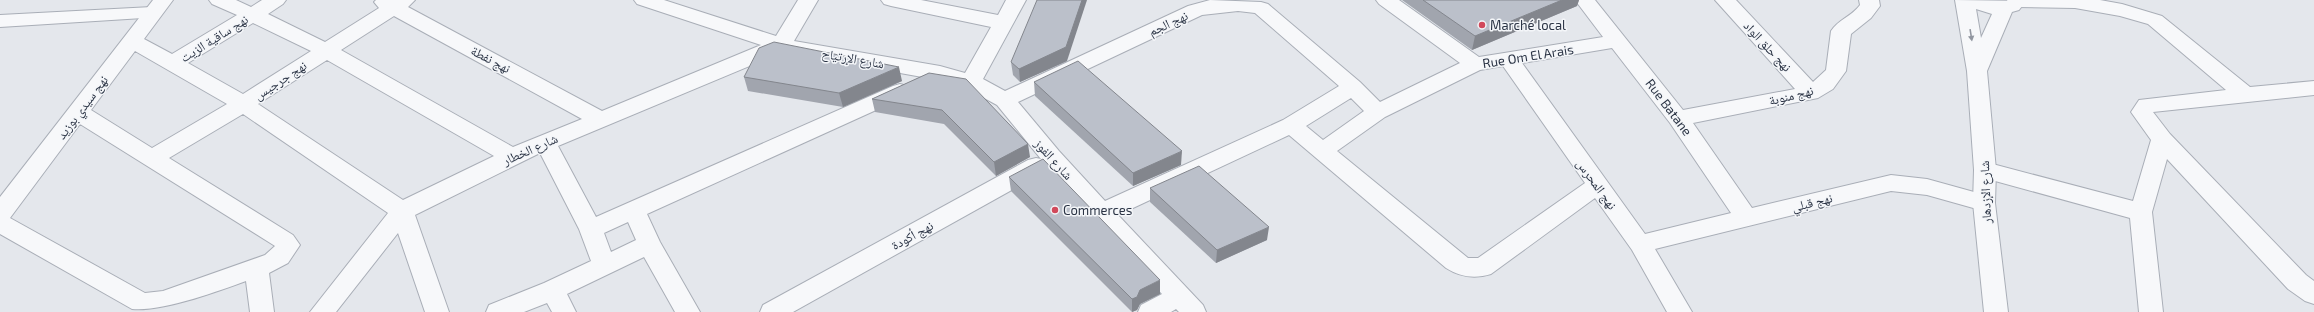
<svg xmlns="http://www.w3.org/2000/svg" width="2314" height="312" viewBox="0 0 2314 312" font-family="'Exo 2','Noto Naskh Arabic',sans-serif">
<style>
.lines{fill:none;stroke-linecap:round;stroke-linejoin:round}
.pedestrian-casing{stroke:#a9aeb7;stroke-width:2}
.minor-casing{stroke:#a9aeb7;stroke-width:2}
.tertiary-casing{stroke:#a9aeb7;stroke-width:2}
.pedestrian{fill:#f7f8fa;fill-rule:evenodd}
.minor{fill:#f7f8fa;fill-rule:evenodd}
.tertiary{fill:#f7f8fa;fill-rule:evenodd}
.wall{fill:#a1a5ae}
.shaded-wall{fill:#83868d}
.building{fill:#bbc0ca;stroke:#83868d}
.oneway{fill:#9196a0}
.poi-dot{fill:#d1495b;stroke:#f4f6f9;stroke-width:1.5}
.labels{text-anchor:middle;stroke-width:3;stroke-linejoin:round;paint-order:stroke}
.street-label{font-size:13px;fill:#2b3445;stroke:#f4f6f9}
.poi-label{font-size:13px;fill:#2b3445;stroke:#f4f6f9;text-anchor:start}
</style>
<rect width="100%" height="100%" fill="#e4e7ec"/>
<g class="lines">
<defs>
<polygon id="pedestrian" points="152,7 159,9 162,13 159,17 0,27 0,15"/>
<g id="minor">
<path d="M153,0h20l-29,39 28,15 65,-39 -25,-11 -3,-4h27l15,7 11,-7h24l-3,4 -15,10 57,28 54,-34 -5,-6 2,-2h39l-7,7 194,104 159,-66 -124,-41 -3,-4h30l112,36 22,-36h20l-24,41 146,25 25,7 26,-46 -100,-21 -7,-2 -3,-4h40l77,15 8,-15h20l-43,79 22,12 183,-85 22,-6 51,2 7,2 92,78 20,20 80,-39 -81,-59 -3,-4h23l80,57 124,-20 -28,-37h20l88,110 112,-21 -80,-89h21l77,82 13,-12 5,-39c7,-11 21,-15 29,-26l-1,-5h20l1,6 -9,12 -20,16 -5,37 -13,18 -15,9 -125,25 59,85 139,-33 36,4 65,18 3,6 -3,6 -8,2 -57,-16 -36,-4 -236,58 37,63h-25l-35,-62 -37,-52 -104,76c-16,5 -31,3 -45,-6l-157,-133 -171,80 85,90 3,7h-27l-3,-3 -5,3h-33l3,-7 21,-11 -115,-127 -3,5 -251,140h-33l3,-7 265,-145 8,-2 5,1 -44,-54 -33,-18 -25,-7 -156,-28 -225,94 38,71 297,-131 7,-2 7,2 3,5 -3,5 -260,118 13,28 40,70h-25l-31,-55 -77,37 9,18h-24l-5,-9 -23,9h-38l3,-7 55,-22 47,-22 -12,-32 -39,-76 -125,62 34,97h-24l-27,-79 -62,79h-26l78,-99 -145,-99 -74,44 124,77 7,10 -12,18 -19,10 5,39h-24l-4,-31c-30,11 -85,31 -114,28l-132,-75v-37zM1238,11l17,2 84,73 -56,34 -178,81 -46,-50 -41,-49 184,-87zM394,16l188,103 -69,28 -172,-97zM253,23l58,28 -68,43 -55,-31zM1612,48l58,75 61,90 -86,21 -123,-171zM135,51l92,53 -75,44 -61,-38zM327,60l167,96 -91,44 -145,-96zM1503,66l82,117 -107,75h-10l-131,-107 48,-34 95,-47zM1351,98l13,13 -41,29 -17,-14zM80,124l195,122 -10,9 -102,36 -18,2 -135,-75zM628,222l8,18 -25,12 -7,-19z"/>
<polygon points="2007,0 2100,0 2122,4 2162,16 2250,87 2314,81 2314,95 2153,112 2170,134 2306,275 2314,281 2314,304 2305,301 2288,289 2167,159 2152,212 2163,312 2139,312 2130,218 1977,176 1974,170 1977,164 1985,162 2133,201 2151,140 2131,112 2139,100 2226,90 2148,24 2120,16 2075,8 2016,7 2009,5"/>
</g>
<path id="tertiary" d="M1955,0l71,1 -7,9 -7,2 -25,59 9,99 -1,33 13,109h-24l-11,-109 1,-33 -7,-99zM1976,9l16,5 -11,24z"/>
</defs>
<use href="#pedestrian" class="pedestrian-casing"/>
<use href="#minor" class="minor-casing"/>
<use href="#tertiary" class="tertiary-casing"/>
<use href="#pedestrian" class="pedestrian"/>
<use href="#minor" class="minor"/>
<use href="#tertiary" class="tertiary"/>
</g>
<g class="wall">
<polygon points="1402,0 1579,0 1577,6 1472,50"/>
<polygon points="1067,61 1020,82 1013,75 1011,62"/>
<polygon points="929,73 1030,157 996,176 944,124 875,112 872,99"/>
<polygon points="744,77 902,81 843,107 748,91"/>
<polygon points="1034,82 1181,165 1133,186 1035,96"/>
<polygon points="1009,177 1160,294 1140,304 1137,310 1132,312 1011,191"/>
<polygon points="1150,188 1267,240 1216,263 1150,202"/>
</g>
<g class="shaded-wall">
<polygon points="1082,0 1087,0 1067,61 1020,82 1019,69"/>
<polygon points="1562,0 1579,0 1577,6 1472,50 1475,36"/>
<polygon points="899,67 902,81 843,107 839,93"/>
<polygon points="1028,144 1030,157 996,176 994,162"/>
<polygon points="1182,151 1181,165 1133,186 1133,173"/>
<polygon points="1269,227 1267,240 1216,263 1217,250"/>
<polygon points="1160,280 1160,294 1140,304 1137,310 1132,312 1132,299 1140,290"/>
</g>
<g class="building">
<polygon points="1037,0 1082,0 1066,47 1019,69 1011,62"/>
<polygon points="1423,0 1562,0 1475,36"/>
<polygon points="774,42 899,67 839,93 744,77 759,48"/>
<polygon points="1078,61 1182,151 1133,173 1034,82"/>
<polygon points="929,73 966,79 1028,144 994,162 942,110 872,99"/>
<polygon points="1043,159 1160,280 1140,290 1137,297 1132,299 1009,177"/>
<polygon points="1199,166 1269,227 1217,250 1150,188"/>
</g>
<defs><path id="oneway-solid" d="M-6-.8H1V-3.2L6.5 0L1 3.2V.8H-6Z"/></defs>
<use class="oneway" href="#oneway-solid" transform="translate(1971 35) rotate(81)"/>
<g class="poi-dot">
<circle cx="1482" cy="25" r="4"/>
<circle cx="1055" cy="210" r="4"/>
</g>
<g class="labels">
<g class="street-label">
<text transform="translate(1168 23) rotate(-25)" y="5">نهج الجم</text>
<text transform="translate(214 38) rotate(-32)" y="5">نهج ساقية الزيت</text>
<text transform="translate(1768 46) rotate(47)" y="5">نهج حلق الواد</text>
<text transform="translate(1528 56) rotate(-9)" y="5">Rue Om El Arais</text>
<text transform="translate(853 58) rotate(10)" y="5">شارع الإرتياح</text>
<text transform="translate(491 59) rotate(28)" y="5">نهج نفطة</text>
<text transform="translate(280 80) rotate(-33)" y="5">نهج جرجيس</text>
<text transform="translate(1791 95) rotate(-14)" y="5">نهج منوبة</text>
<text transform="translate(82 107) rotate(-53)" y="5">نهج سيدي بوزيد</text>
<text transform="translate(1669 107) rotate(53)" y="5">Rue Batane</text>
<text transform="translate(530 149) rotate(-24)" y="5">شارع الخطار</text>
<text transform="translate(1054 159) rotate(48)" y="5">شارع الفوز</text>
<text transform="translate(1597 184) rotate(54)" y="5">نهج المحرس</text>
<text transform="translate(1985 192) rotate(-92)" y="5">شارع الإزدهار</text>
<text transform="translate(1812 202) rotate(-14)" y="5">نهج قبلي</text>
<text transform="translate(912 235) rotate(-29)" y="5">نهج أكودة</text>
</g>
<g class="poi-label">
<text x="1490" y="30">Marché local</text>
<text x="1063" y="215">Commerces</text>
</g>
</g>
</svg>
